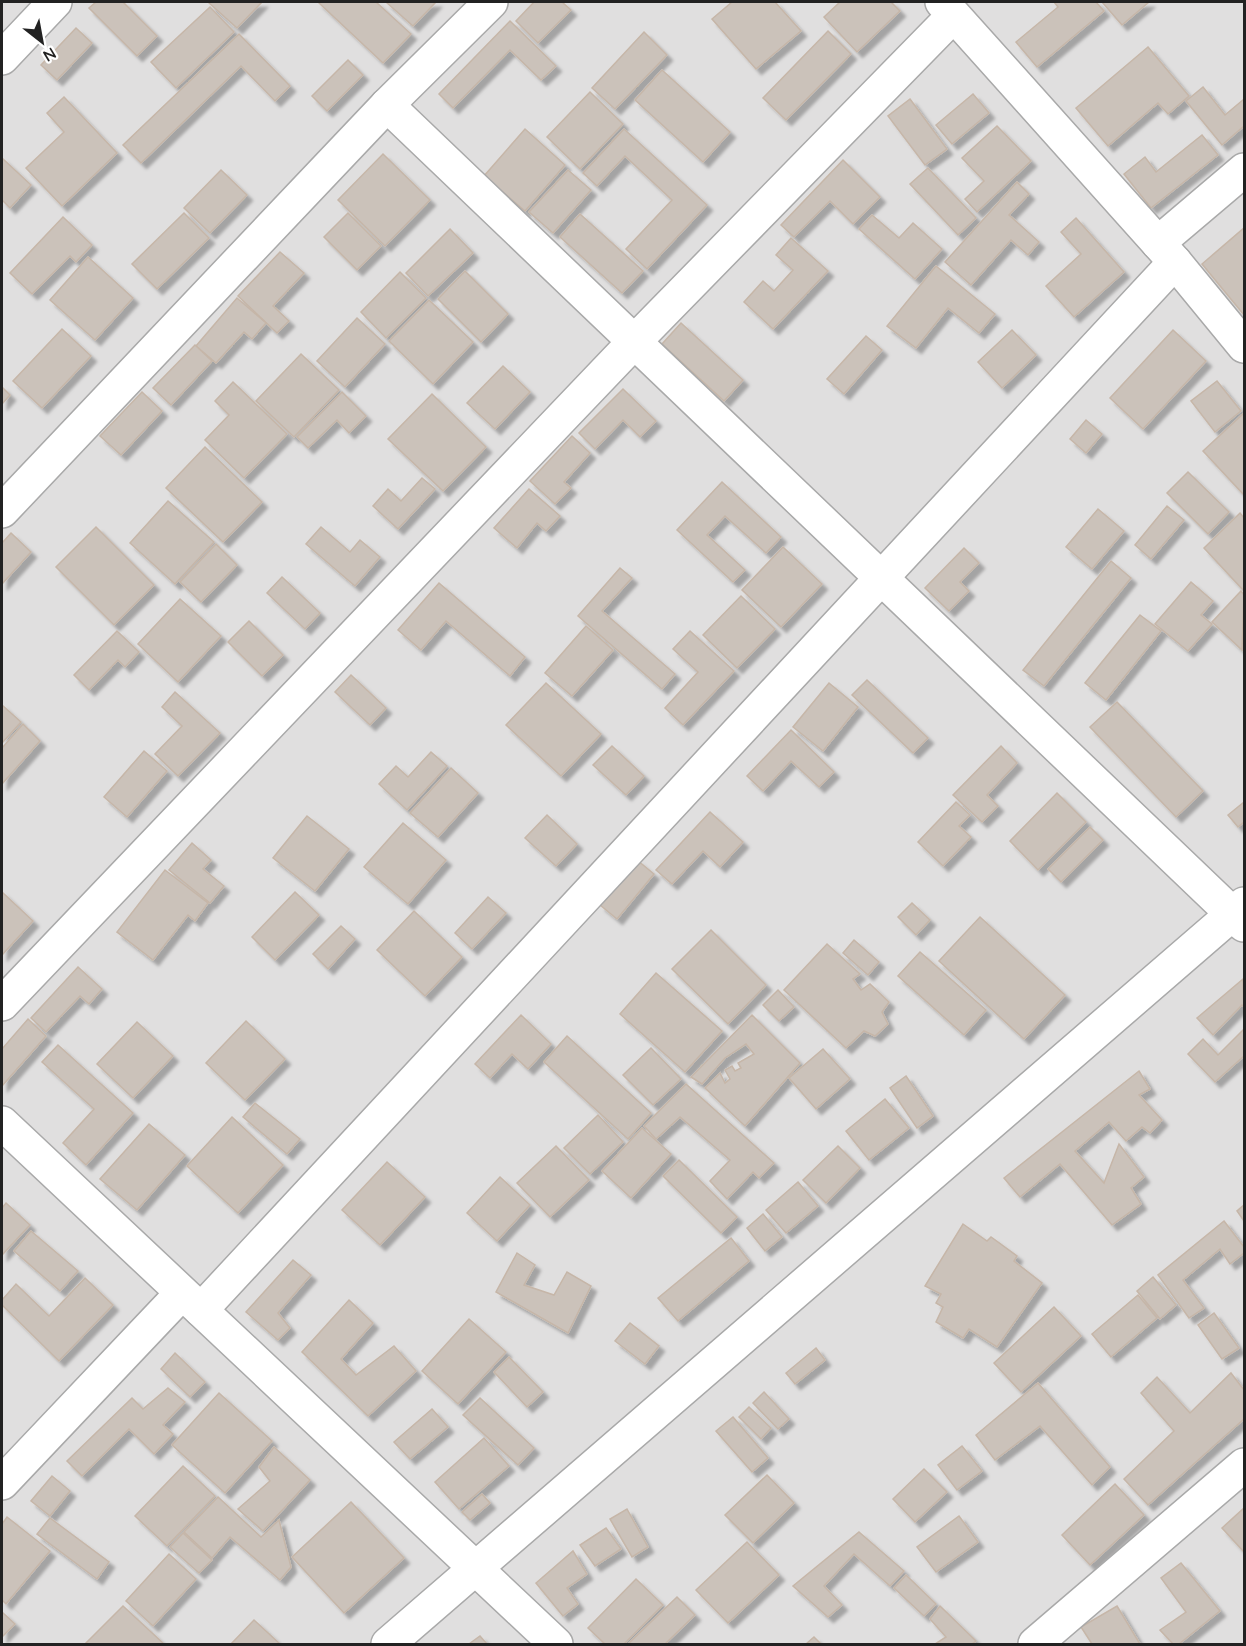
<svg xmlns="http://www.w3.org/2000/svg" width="1246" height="1646" viewBox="0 0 1246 1646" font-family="Quicksand,sans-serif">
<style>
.residential{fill:#e0dfdf}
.building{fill:#cbc2ba;stroke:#c6b6a8;stroke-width:1.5;filter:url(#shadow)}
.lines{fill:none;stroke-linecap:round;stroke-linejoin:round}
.street-casing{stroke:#a9a9a9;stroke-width:36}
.street{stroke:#fff;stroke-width:33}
</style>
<defs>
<filter id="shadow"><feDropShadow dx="5.5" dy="5.5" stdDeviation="1.5" flood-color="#0004"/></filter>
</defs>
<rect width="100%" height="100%" fill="#f3efe8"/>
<rect class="residential" x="2" y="2" width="1242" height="1642"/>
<g class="building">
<polygon points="96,2 123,2 157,36 137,56 89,8"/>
<polygon points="208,2 262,2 237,28"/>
<polygon points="318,2 376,2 411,34 383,63"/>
<polygon points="386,2 436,2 413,26"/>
<polygon points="534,2 562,2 571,10 538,43 516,21"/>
<polygon points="732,2 775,2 801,31 756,69 712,19"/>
<polygon points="840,2 891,2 900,11 857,52 824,17"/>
<polygon points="1054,2 1096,2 1104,11 1037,67 1016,42 1058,7"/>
<polygon points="1102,2 1149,2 1122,25"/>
<polygon points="210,7 234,32 176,88 151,62"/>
<polygon points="510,21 556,66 541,80 510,50 453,108 439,94"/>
<polygon points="76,28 92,43 57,80 41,65"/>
<polygon points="828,31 851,54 786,120 763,98"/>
<polygon points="644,32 667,55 615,109 592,88"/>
<polygon points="239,34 290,86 275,101 241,66 141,163 123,145"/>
<polygon points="1148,47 1189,96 1168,114 1158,103 1108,146 1076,108"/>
<polygon points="348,60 363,75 327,111 312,96"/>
<polygon points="662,70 730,132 703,162 635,100"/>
<polygon points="1203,87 1225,115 1244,99 1244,126 1222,145 1186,101"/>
<polygon points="590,92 623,124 580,169 547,137"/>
<polygon points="973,94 989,113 952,144 936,125"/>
<polygon points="64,97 117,153 62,206 26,168 64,132 47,113"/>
<polygon points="910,99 947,149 925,165 888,116"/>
<polygon points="997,126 1031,161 977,212 965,199 984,181 962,158"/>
<polygon points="525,129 565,165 525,211 484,176"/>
<polygon points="624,129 707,205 647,269 626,249 672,200 625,156 597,186 583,173"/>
<polygon points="1202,135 1218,155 1151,208 1124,174 1145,157 1156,172"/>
<polygon points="383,154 430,200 385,246 338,200"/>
<polygon points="2,158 31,185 10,208 2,200"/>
<polygon points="843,160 880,197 853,224 830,201 794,237 781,225"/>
<polygon points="928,168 976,218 958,235 910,184"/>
<polygon points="221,170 247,195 210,233 184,208"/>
<polygon points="568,170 591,190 553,233 529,212"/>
<polygon points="1017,182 1029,194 1009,215 1039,242 1028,255 1011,240 971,285 945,262"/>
<polygon points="184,213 209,238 157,289 132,264"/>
<polygon points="348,213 381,246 357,270 324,237"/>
<polygon points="580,214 643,271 622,293 560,237"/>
<polygon points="872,215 899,238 913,223 942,249 915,279 859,229"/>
<polygon points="63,217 92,245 76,262 70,256 32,294 10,273"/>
<polygon points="1076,218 1124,272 1074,317 1046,286 1081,254 1061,232"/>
<polygon points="1244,228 1244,315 1202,264"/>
<polygon points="450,229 473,253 428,296 406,273"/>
<polygon points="791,238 828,271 773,329 744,302 763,281 774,291 793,270 776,255"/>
<polygon points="280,252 304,273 273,306 289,321 277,333 238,296"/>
<polygon points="88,257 133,298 95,340 50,300"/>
<polygon points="936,266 995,314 979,333 948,308 916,348 887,326"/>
<polygon points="465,271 508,314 481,342 438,299"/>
<polygon points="400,272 426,298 386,338 361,312"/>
<polygon points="237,298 266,323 252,339 244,332 216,363 196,346"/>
<polygon points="429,300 473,342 433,384 389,341"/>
<polygon points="357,318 385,344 345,387 317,361"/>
<polygon points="681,323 743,380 724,401 662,344"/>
<polygon points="62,329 91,356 42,408 13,381"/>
<polygon points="1012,330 1036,355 1002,388 978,362"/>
<polygon points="1173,330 1206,361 1143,429 1110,398"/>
<polygon points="866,336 882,350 844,394 827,379"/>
<polygon points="195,345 212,361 171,405 153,388"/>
<polygon points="301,354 339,390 294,437 256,401"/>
<polygon points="503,366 530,392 495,429 467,403"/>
<polygon points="1217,381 1241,411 1215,432 1191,401"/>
<polygon points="233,382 287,434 244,478 205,440 229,415 215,401"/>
<polygon points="2,387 10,395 2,404"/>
<polygon points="623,389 656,421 640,437 623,420 595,449 579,433"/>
<polygon points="142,392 162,411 121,455 100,436"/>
<polygon points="342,392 366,416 349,433 337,420 308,448 297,437"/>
<polygon points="432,394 486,447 443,491 388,439"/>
<polygon points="1244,413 1244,495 1203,451"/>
<polygon points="1086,420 1102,434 1086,453 1070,439"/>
<polygon points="572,436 590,453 564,482 571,488 555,504 530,481"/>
<polygon points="205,447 262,502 223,542 166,488"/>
<polygon points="1188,472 1229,512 1208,534 1167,493"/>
<polygon points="422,478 435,489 398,529 373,506 388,489 401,501"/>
<polygon points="722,482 781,537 766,553 725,516 707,535 745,570 733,582 677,530"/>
<polygon points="529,489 560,516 546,531 537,523 517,548 494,528"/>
<polygon points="168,501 214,542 175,584 130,543"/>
<polygon points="1167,506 1184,520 1151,559 1135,545"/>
<polygon points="1098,509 1124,531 1092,569 1066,547"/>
<polygon points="1240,513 1244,518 1244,591 1204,548"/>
<polygon points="96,527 154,585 114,625 56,567"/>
<polygon points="321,527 350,552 360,540 380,557 355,586 306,544"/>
<polygon points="11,533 31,552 2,584 2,543"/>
<polygon points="216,544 237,565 201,602 180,582"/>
<polygon points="783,547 822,584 781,627 742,590"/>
<polygon points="964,548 979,563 960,582 969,591 949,611 925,588"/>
<polygon points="1111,561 1131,578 1044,686 1023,670"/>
<polygon points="620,568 632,578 602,611 675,674 662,689 578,616"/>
<polygon points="282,577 320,613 305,629 267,593"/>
<polygon points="1191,582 1213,601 1201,615 1212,624 1188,651 1155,624"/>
<polygon points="439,583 525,657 510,676 446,621 421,650 398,630"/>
<polygon points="1241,591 1244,595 1242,650 1212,622"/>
<polygon points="741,596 775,629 737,668 703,635"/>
<polygon points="180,599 221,636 178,682 138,644"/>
<polygon points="1140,615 1161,631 1106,700 1085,683"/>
<polygon points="249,621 283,655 262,676 228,642"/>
<polygon points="586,626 613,650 572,696 545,673"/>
<polygon points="117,631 139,652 125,667 118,660 89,690 74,675"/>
<polygon points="690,631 734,671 683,725 665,708 698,672 673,649"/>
<polygon points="351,675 386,708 370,725 335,692"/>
<polygon points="867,680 928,738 913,753 852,695"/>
<polygon points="546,683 601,734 561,776 506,725"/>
<polygon points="829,683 858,707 823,751 793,727"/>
<polygon points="175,692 220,733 178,776 155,754 182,726 162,707"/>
<polygon points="1117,702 1203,791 1176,817 1090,727"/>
<polygon points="2,705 21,722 2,743"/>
<polygon points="23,724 40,741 2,784 2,748"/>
<polygon points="791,730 834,772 819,787 791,761 763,791 747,776"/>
<polygon points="612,746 644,776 626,795 593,765"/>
<polygon points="1001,746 1017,763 987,795 998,806 982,822 953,795"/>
<polygon points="144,751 167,771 127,817 104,797"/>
<polygon points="431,752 447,766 407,810 379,784 396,766 408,777"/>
<polygon points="451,768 478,793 438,837 410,813"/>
<polygon points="1057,793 1086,822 1038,870 1010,841"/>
<polygon points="956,802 970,815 959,826 971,837 943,866 918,842"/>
<polygon points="1244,802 1244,822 1238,827 1228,815"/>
<polygon points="710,812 743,842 720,867 703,851 672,884 656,870"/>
<polygon points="547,815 577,844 556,866 525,838"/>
<polygon points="307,816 349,849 315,891 273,858"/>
<polygon points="403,823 446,860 408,904 364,867"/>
<polygon points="1090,827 1103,840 1061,882 1048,869"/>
<polygon points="192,843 211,860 203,869 224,886 210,903 169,870"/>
<polygon points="637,860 654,874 617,919 600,905"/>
<polygon points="165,870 208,903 195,921 188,915 153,960 117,932"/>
<polygon points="2,892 33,921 2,955"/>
<polygon points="295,892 319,915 275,960 252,937"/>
<polygon points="488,897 506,913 472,949 455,933"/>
<polygon points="912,903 930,920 916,935 898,917"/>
<polygon points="414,911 462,957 425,996 377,950"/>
<polygon points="980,917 1065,995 1024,1039 939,961"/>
<polygon points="341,926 355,939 328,969 313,954"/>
<polygon points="711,930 766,985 728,1024 672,969"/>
<polygon points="854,940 879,962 868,975 843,953"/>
<polygon points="827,944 860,974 853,979 861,990 870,984 889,1002 882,1012 888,1024 875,1036 864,1031 846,1048 784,990"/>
<polygon points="920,952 986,1010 964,1035 898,976"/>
<polygon points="78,967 102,989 89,1004 80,996 46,1032 31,1018"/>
<polygon points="656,973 722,1031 685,1072 620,1014"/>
<polygon points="1243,979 1244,1007 1242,1005 1213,1035 1197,1018"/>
<polygon points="778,990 794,1007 779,1021 763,1005"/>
<polygon points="521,1015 551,1044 528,1069 512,1054 490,1078 475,1064"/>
<polygon points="752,1015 800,1063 745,1126 705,1088 720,1073 725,1083 730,1079 725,1070 732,1066 735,1071 741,1068 738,1063 754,1054 746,1044 725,1058 702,1084 691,1077"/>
<polygon points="28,1019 46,1036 2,1086 2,1049"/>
<polygon points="246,1021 285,1059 245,1100 206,1063"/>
<polygon points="137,1022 173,1056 133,1098 97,1064"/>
<polygon points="1244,1029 1244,1056 1215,1082 1188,1054 1203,1039 1218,1055"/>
<polygon points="567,1036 651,1113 628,1139 544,1062"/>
<polygon points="58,1045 133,1113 86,1165 63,1143 94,1109 42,1062"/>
<polygon points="651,1048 681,1079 653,1105 623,1075"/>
<polygon points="823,1049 850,1079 816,1109 789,1078"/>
<polygon points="1139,1071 1150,1089 1139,1095 1162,1120 1150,1133 1142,1127 1126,1141 1109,1122 1075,1151 1104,1183 1119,1144 1144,1177 1131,1188 1141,1204 1112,1225 1060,1164 1020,1197 1004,1178"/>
<polygon points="906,1076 933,1116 917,1128 890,1088"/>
<polygon points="686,1084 774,1163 759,1178 753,1172 727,1199 710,1181 730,1160 680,1117 656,1139 644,1126"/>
<polygon points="885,1099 909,1128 869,1160 846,1131"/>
<polygon points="255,1103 300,1139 287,1154 243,1117"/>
<polygon points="598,1115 623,1142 590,1174 564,1148"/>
<polygon points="232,1117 283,1165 238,1213 187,1166"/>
<polygon points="149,1124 185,1155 137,1210 100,1179"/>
<polygon points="642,1128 671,1154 631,1198 602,1171"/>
<polygon points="556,1146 589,1180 550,1217 517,1183"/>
<polygon points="838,1146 860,1168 826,1203 803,1180"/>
<polygon points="679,1160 737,1217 721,1233 663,1176"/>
<polygon points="387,1162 425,1197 380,1245 342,1210"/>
<polygon points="500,1177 530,1205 497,1241 467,1213"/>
<polygon points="798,1182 818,1206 786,1233 766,1210"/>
<polygon points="6,1203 30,1225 2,1255 2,1208"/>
<polygon points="1244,1205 1244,1221 1237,1211"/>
<polygon points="763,1214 782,1237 765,1251 747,1228"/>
<polygon points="1224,1221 1244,1247 1244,1253 1230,1264 1220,1249 1183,1280 1204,1308 1189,1318 1158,1275"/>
<polygon points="963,1224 987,1241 991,1237 1017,1256 1014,1261 1042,1283 997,1347 969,1329 963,1338 936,1322 943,1307 936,1303 941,1294 925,1286"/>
<polygon points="31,1231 78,1271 60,1291 14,1251"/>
<polygon points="731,1238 749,1261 678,1321 658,1298"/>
<polygon points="517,1253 535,1265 524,1285 554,1295 567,1272 591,1286 568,1333 496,1292"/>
<polygon points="293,1260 311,1275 278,1313 290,1328 278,1340 246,1312"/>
<polygon points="1153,1277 1176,1305 1160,1319 1137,1291"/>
<polygon points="85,1278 113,1305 59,1361 2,1305 2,1300 16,1284 49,1316"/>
<polygon points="1138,1295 1157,1318 1111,1357 1092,1334"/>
<polygon points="349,1300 373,1323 341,1359 356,1375 394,1346 416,1371 368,1416 302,1352"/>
<polygon points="1054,1307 1081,1336 1021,1392 994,1363"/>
<polygon points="1214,1313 1239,1348 1222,1359 1198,1325"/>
<polygon points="469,1319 506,1352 458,1404 422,1371"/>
<polygon points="630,1323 659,1346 645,1364 615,1341"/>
<polygon points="816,1348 825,1360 795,1384 786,1373"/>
<polygon points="175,1353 205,1382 190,1397 161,1369"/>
<polygon points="509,1357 543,1392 527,1407 494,1372"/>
<polygon points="1231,1373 1244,1390 1244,1419 1148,1505 1124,1479 1174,1431 1141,1393 1157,1377 1190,1413"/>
<polygon points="1038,1383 1110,1467 1092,1485 1040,1426 995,1460 976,1435"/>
<polygon points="168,1388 185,1402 163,1425 173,1434 154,1454 129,1429 82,1476 67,1461 132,1398 143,1409"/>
<polygon points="764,1392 789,1419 778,1429 753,1403"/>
<polygon points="219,1393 272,1441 225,1493 172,1445"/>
<polygon points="480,1398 534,1448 518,1465 463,1415"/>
<polygon points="749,1407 771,1428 761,1439 739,1417"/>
<polygon points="432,1409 448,1427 410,1459 394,1442"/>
<polygon points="733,1417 768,1458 752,1472 716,1431"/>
<polygon points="484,1438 509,1466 459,1509 435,1482"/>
<polygon points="962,1446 982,1471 957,1490 938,1465"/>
<polygon points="274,1447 310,1480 263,1531 238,1509 270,1481 259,1467"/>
<polygon points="183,1466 215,1496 167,1546 135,1516"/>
<polygon points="924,1469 947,1492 915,1522 893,1499"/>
<polygon points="767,1475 794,1503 753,1543 725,1515"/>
<polygon points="52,1476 70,1491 50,1516 31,1501"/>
<polygon points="1115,1484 1144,1515 1090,1565 1062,1535"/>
<polygon points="482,1494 490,1503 470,1520 462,1512"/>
<polygon points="218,1497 261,1537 279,1520 291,1567 280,1580 230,1537 212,1558 184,1532"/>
<polygon points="351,1502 404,1558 344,1613 292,1557"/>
<polygon points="1244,1508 1244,1552 1222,1528"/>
<polygon points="627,1509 648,1547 632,1557 610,1519"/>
<polygon points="959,1516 978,1542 936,1572 917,1547"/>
<polygon points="7,1517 50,1551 6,1604 2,1600 2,1524"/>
<polygon points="50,1518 109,1562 97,1579 37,1534"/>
<polygon points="606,1528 621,1549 595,1566 580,1545"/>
<polygon points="859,1532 904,1571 890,1586 854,1554 824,1586 842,1605 828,1617 793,1586"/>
<polygon points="183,1533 212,1560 199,1573 170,1547"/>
<polygon points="747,1542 779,1575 728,1623 696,1590"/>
<polygon points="573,1551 587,1574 567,1588 578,1604 563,1616 536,1583"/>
<polygon points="169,1554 196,1579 153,1626 126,1601"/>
<polygon points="1181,1563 1220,1611 1179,1644 1173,1644 1160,1630 1186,1612 1161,1578"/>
<polygon points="906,1575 936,1604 924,1616 894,1588"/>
<polygon points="636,1579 663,1605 624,1644 605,1644 588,1628"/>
<polygon points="677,1597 695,1615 665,1644 628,1644"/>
<polygon points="123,1606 164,1644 85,1644"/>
<polygon points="940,1606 976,1641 972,1644 935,1644 946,1637 930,1619"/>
<polygon points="1117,1606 1140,1644 1092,1644 1081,1627"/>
<polygon points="2,1612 15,1624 2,1637"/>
<polygon points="254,1620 280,1644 231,1644"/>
<polygon points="480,1636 487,1644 469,1644"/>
<polygon points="814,1637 821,1644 806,1644"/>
</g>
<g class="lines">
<defs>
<g id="street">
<polyline points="942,2 1175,262 1244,346"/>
<polyline points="2,58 55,2"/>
<polyline points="387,105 1244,925"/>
<polyline points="1158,243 1244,170"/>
<polyline points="2,511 387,105 491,2"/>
<polyline points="2,1004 634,342 953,16"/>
<polyline points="2,1123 556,1644"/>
<polyline points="201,1310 1175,262"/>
<polyline points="2,1483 182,1293"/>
<polyline points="388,1644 1244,904"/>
<polyline points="1035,1644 1244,1465"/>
</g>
</defs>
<use href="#street" class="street-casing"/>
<use href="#street" class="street"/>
</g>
<rect width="1246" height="1646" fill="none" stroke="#222222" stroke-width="6"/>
<g transform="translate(42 42) rotate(149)" stroke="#ffffff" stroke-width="4.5" paint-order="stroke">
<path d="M0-4.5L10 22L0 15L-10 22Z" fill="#222222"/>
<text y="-9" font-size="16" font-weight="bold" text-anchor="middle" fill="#222222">N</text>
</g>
</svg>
